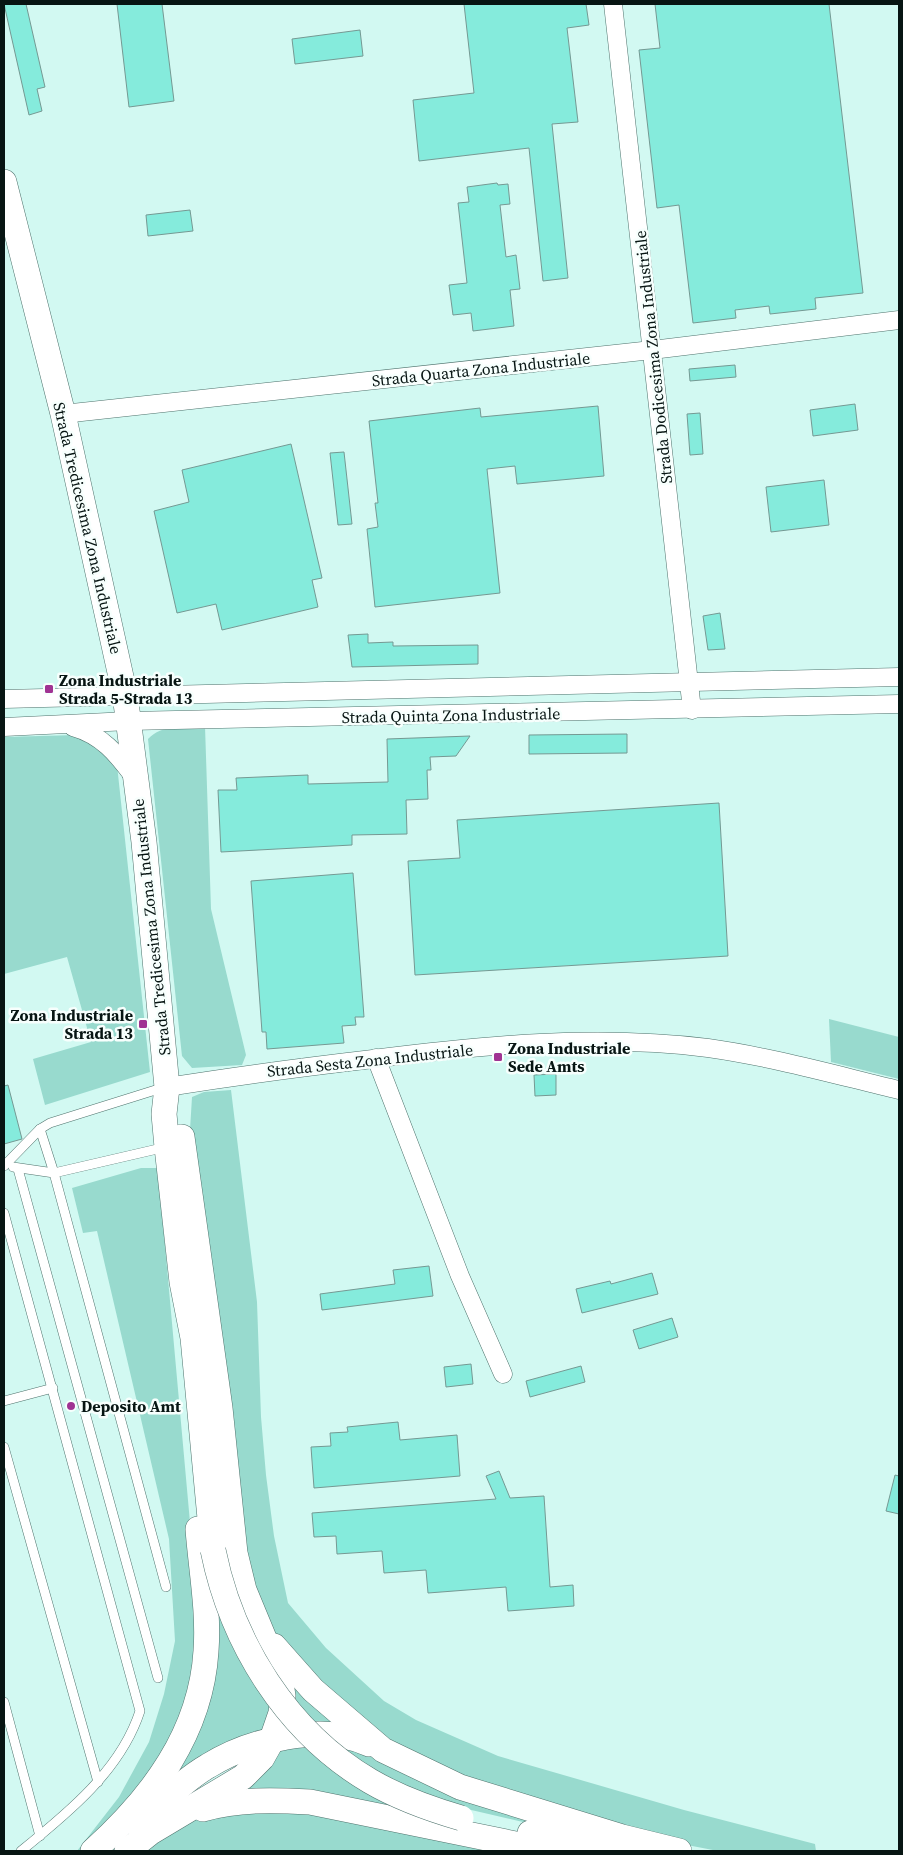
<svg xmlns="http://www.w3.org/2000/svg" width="903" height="1855" viewBox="0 0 903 1855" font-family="'Source Serif 4',serif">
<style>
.green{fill:#98dace}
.building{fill:#85ebdc;stroke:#759993}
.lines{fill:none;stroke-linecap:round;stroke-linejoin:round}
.lane-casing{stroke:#4f736d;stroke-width:10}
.street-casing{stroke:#4f736d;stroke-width:19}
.secondary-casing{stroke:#4f736d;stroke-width:26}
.lane{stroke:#fff;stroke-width:9}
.street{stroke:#fff;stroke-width:18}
.secondary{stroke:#fff;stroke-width:25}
.secondary-bridge-casing{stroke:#4f736d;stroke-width:26;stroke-linecap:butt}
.secondary-bridge{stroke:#fff;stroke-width:25}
.poi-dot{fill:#a03393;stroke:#f7fffd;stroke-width:2}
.labels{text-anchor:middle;stroke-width:5;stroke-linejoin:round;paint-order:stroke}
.street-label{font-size:16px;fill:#071513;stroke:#f7fffd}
.poi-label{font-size:16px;font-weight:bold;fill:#071513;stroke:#f7fffd;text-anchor:start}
</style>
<rect width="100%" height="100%" fill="#d2f9f2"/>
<g class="green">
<path d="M205,726l6,183 35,146 -4,10 -50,3 -10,-12 -34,-317c14,-15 37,-12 57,-13z"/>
<polygon points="76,735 94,743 117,765 150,1072 45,1105 33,1059 91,1042 67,957 4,974 4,737"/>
<polygon points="829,1019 899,1037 899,1079 831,1062"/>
<polygon points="231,1090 257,1302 261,1417 266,1475 274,1536 288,1603 326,1648 384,1701 416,1720 498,1756 684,1810 815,1844 816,1851 718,1851 682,1844 479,1785 384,1740 284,1652 251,1586 190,1130 192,1097 204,1092"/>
<polygon points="141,1168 158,1168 200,1633 199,1664 165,1758 83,1850 77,1851 119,1797 149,1742 164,1694 175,1641 169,1539 97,1231 83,1233 72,1188"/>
<polygon points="209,1569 278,1711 271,1728 144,1809 185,1750"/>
<polygon points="287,1681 355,1733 282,1723"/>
<polygon points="328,1737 557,1830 467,1809 217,1798 274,1745"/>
<polygon points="305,1806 527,1851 138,1851 185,1819"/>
</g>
<g class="building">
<polygon points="4,4 26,4 45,87 37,89 42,111 29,115"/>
<polygon points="117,4 162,4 174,101 129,107"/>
<polygon points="464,4 586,4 589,25 567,28 578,122 552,124 568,278 543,281 529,148 419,161 413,100 474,93"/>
<polygon points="655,4 829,4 863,293 815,298 816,309 770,314 769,306 735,310 736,318 693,323 679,205 657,208 639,50 660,48"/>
<polygon points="360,30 363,56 295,64 292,39"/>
<polygon points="497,183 498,185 508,184 510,204 500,205 506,257 516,255 520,289 510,290 514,326 473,331 471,313 453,315 449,285 467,283 458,203 469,202 467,187"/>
<polygon points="190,210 193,231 148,236 146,215"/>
<polygon points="735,365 736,377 690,381 689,369"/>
<polygon points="855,404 858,430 813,436 810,410"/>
<polygon points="598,406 604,476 517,484 515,466 487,469 500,593 375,607 367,529 378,527 375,503 378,503 369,421 480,408 481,417"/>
<polygon points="700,413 703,454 690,455 687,414"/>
<polygon points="291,444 322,578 312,580 318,607 222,630 216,604 177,613 154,511 189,502 182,470"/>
<polygon points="344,452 352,524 338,525 330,453"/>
<polygon points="824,480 829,525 771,532 766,487"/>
<polygon points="720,613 725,649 708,650 703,616"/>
<polygon points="368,634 368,643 393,642 393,646 478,645 478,664 352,667 348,635"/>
<polygon points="627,734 627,753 529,754 529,735"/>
<polygon points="470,736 456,756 430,757 431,770 427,770 428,799 406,800 407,834 352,835 352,845 221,852 218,790 237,790 236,778 308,775 308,784 388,782 387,739"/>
<polygon points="719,803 728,956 415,975 408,861 460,858 457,820"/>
<polygon points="353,873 364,1017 355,1017 356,1025 342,1026 344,1043 267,1049 266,1032 262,1032 251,881"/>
<polygon points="556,1074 556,1095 535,1096 534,1075"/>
<polygon points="8,1085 22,1139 4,1144 4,1086"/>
<polygon points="429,1266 433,1296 322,1310 320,1294 395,1284 393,1270"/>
<polygon points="652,1273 658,1294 582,1313 576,1289 610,1281 611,1284"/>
<polygon points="672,1318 678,1337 639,1349 633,1330"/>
<polygon points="471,1364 473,1384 446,1387 444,1367"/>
<polygon points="581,1366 585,1382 530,1397 526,1381"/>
<polygon points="398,1422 400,1440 457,1435 460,1476 314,1488 311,1447 331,1446 330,1433 348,1432 347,1427"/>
<polygon points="499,1471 510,1498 544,1496 550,1587 573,1585 574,1606 508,1611 506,1587 428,1593 426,1570 384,1573 382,1551 337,1554 336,1536 314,1537 312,1513 496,1499 486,1476"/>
<polygon points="895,1475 899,1476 899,1514 886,1511"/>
</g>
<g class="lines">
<defs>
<g id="lane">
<polyline points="40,1129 54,1173 166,1587"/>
<polyline points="4,1166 40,1129 50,1123 165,1087"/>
<polyline points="13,1167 54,1173 166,1147"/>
<polyline points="18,1169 158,1678"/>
<path d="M4,1213l136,498c-19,59 -72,102 -119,140"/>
<polyline points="4,1401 53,1388"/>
<polyline points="4,1447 98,1782"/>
<polyline points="4,1702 40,1836"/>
</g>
<g id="street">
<polyline points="613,4 692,710"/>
<polyline points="63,414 652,350 899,320"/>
<polyline points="4,699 899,677"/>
<polyline points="4,727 129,721 899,704"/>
<path d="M73,727c29,8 44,27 61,50"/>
<polyline points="376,1058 460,1276 503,1374"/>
<path d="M167,1087c69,-11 137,-20 206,-28 110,-14 224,-25 335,-11 64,9 128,27 191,42"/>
</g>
<g id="secondary">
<polyline points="4,182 63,414 125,695 144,842 167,1087 164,1114 167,1147 182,1282 193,1338 213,1550"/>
<polyline points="274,1646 313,1690 383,1750 460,1787 622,1837 679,1851"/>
<path d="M203,1809c35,-10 70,-9 107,-7l240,49"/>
<path d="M137,1824c23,-19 45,-43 71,-58 42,-26 115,-44 161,-22"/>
<polyline points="530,1833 614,1851"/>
<path d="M93,1851c59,-53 108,-118 113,-200 3,-40 -5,-82 -8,-122"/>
<polyline points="127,1851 151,1832 243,1777 262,1758 271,1742 281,1713 283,1696 280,1677 244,1590 235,1553 220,1408 182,1137"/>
</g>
</defs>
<use href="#lane" class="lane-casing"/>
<use href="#street" class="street-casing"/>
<use href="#secondary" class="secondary-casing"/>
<use href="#lane" class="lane"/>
<use href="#street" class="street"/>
<use href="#secondary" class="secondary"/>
<defs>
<path id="secondary-bridge" d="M213,1550c19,94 74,182 157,231 29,17 60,28 91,37"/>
</defs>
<use href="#secondary-bridge" class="secondary-bridge-casing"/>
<use href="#secondary-bridge" class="secondary-bridge"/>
</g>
<g class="poi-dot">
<rect x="44" y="684" width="10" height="10" rx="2.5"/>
<rect x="138" y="1019" width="10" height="10" rx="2.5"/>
<rect x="493" y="1052" width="10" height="10" rx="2.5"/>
<circle cx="71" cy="1406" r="5"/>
</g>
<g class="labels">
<g class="street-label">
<text transform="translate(653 357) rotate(-96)" y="6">Strada Dodicesima Zona Industriale</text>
<text transform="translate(481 369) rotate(-6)" y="6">Strada Quarta Zona Industriale</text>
<text transform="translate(88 528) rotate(77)" y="6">Strada Tredicesima Zona Industriale</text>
<text transform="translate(451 715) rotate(-1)" y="6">Strada Quinta Zona Industriale</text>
<text transform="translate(151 927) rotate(-96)" y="6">Strada Tredicesima Zona Industriale</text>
<text transform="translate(370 1060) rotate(-6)" y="6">Strada Sesta Zona Industriale</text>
</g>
<g class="poi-label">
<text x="59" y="686">Zona Industriale<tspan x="59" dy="18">Strada 5-Strada 13</tspan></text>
<text x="133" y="1021" text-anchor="end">Zona Industriale<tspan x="133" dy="18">Strada 13</tspan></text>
<text x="508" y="1054">Zona Industriale<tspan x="508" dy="18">Sede Amts</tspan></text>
<text x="81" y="1412">Deposito Amt</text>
</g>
</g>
<rect width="903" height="1855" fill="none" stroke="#071513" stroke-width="10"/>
</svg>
